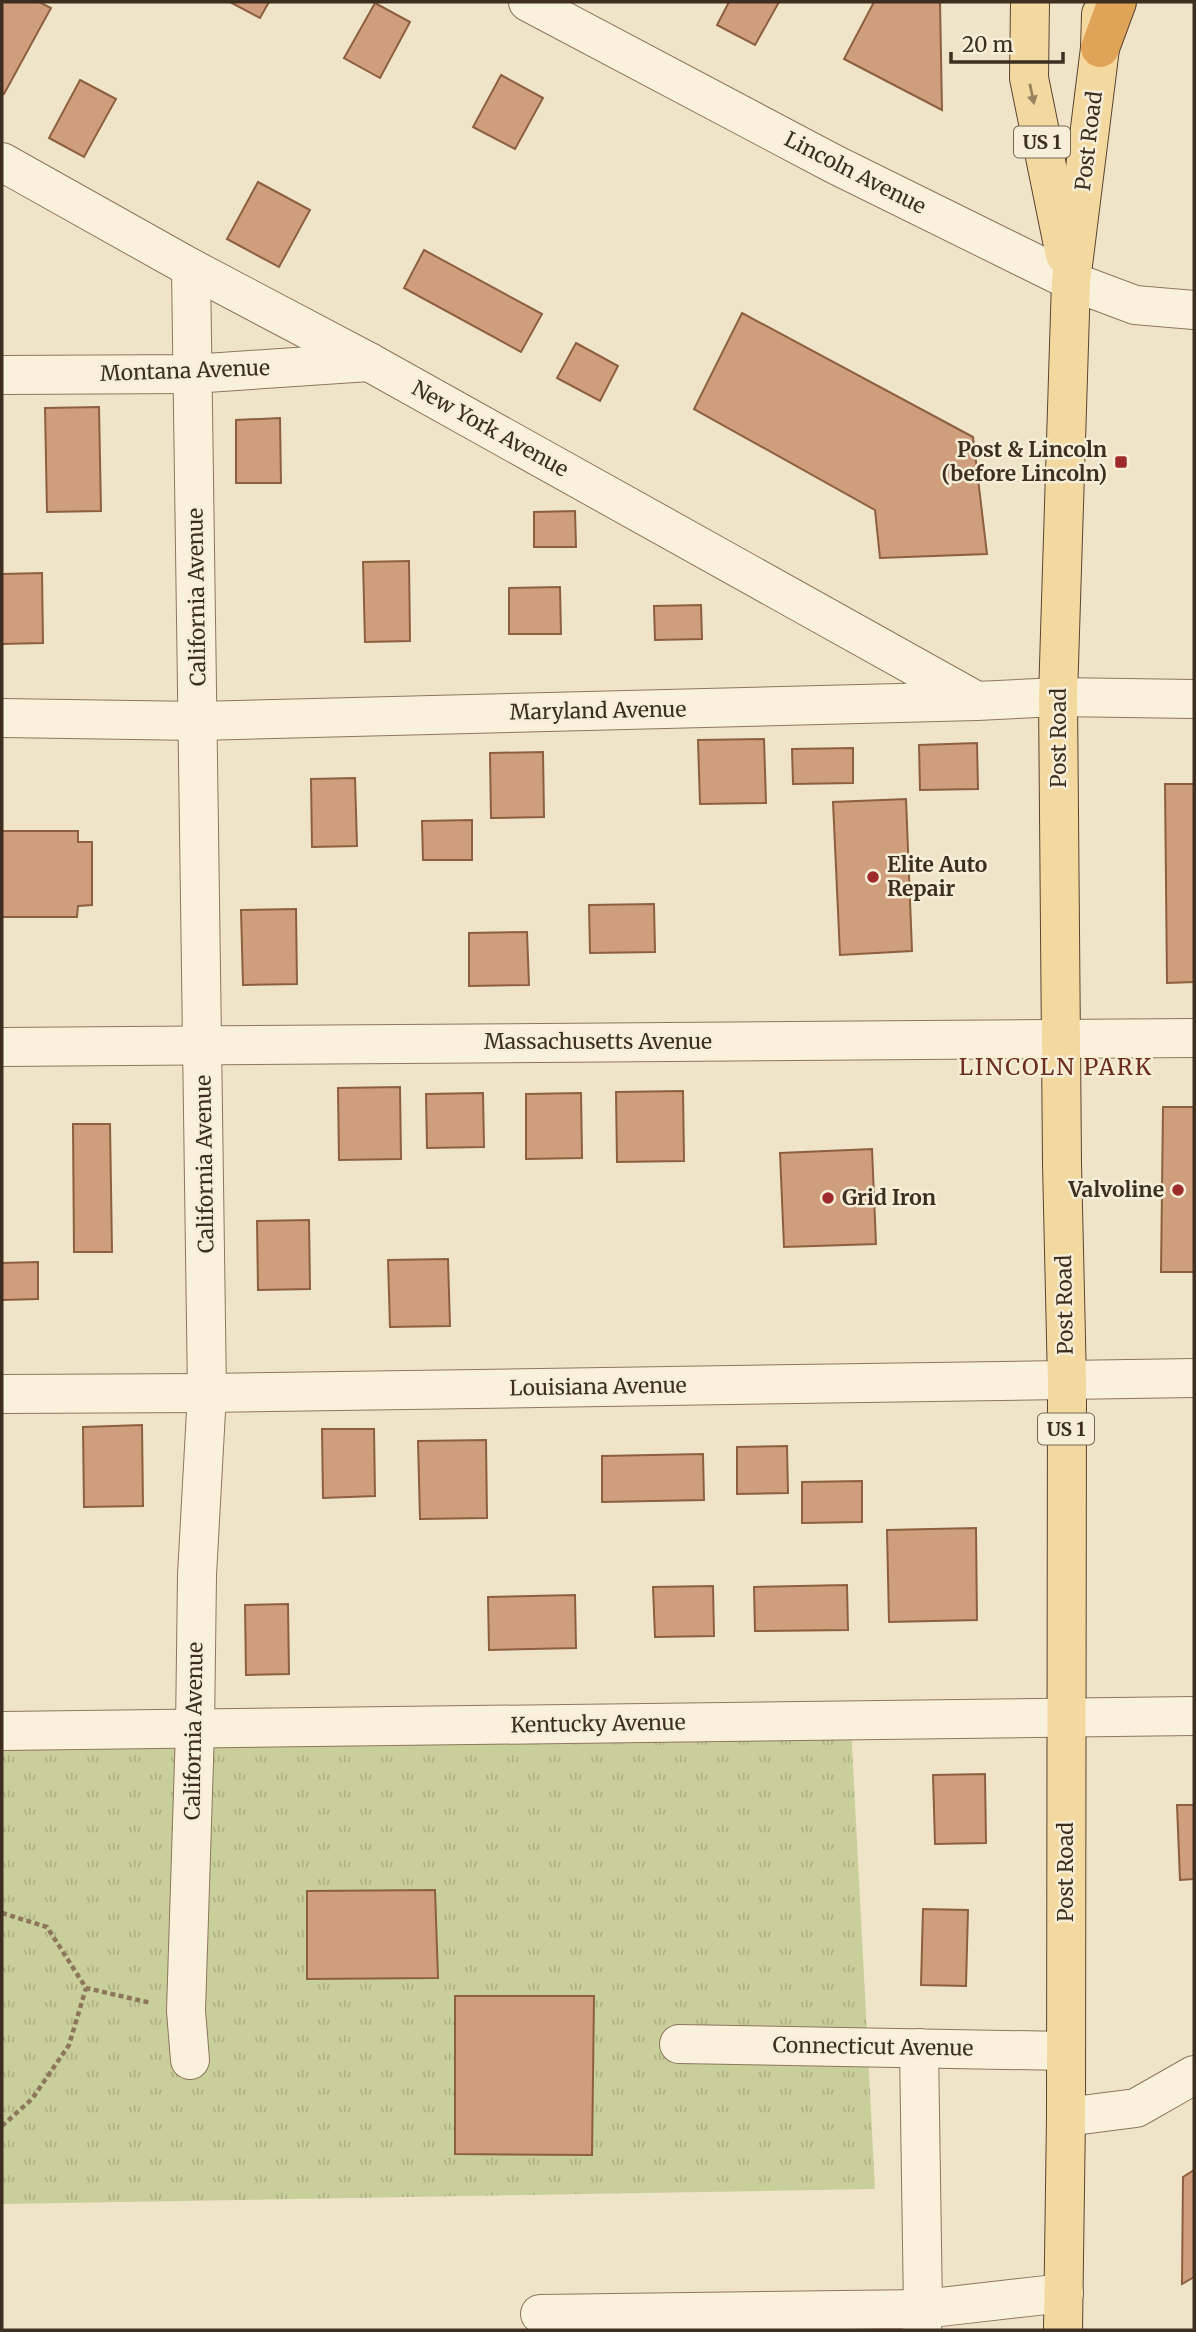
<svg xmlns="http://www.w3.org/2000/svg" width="1196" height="2332" viewBox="0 0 1196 2332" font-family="Merriweather,serif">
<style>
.park{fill:url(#park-tufts)}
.building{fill:#cf9f7d;stroke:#8d5f41;stroke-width:2}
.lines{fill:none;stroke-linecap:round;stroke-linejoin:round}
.minor-casing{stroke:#8d765c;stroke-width:40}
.major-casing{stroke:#5b4430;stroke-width:40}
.highway-casing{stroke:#5b4430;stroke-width:40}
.path{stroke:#8d765c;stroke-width:4.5;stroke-dasharray:5 3.5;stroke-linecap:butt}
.minor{stroke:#faf1dc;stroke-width:38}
.major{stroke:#f3d9a0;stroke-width:38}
.highway{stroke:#e0a458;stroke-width:38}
.oneway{fill:#988460}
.poi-dot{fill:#9e2a2b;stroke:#f7eed8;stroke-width:2.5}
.labels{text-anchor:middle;stroke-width:5;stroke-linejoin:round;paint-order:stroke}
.shield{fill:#f7eed8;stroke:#756857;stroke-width:2}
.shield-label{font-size:19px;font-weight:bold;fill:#3d2e20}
.street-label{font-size:21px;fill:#3d2e20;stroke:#f7eed8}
.poi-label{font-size:21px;font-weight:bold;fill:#3d2e20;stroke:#f7eed8;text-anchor:end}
.neighbourhood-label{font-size:23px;letter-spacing:2px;fill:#6b2e1e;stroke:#f7eed8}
</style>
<defs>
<pattern id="park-tufts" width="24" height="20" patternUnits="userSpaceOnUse" patternTransform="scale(1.75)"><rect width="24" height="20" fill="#c9cf9b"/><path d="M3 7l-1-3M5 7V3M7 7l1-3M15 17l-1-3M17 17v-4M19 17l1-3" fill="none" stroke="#aeb285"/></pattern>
</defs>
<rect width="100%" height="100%" fill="#f0e4c8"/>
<polygon class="park" points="850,1706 875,2189 2,2204 2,1737"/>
<g class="building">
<polygon points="2,2 39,2 51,8 4,94 2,93"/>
<polygon points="230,2 269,2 260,18"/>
<polygon points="729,2 779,2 755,45 717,25"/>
<polygon points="874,2 940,2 942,110 844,59"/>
<polygon points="375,3 410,22 380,78 344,58"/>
<polygon points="501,75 543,98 515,149 473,127"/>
<polygon points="80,80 116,99 84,157 49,138"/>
<polygon points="258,182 310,210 279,267 227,239"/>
<polygon points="424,250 542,314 521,352 404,288"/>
<polygon points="742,313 973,437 987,554 880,558 875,510 694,409"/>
<polygon points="576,343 618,366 600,401 557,378"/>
<polygon points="99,407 101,511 47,512 45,408"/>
<polygon points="280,418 281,483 236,483 236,420"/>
<polygon points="575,511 576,547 534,547 534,512"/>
<polygon points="409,561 410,641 365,642 363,562"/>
<polygon points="42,573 43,643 2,644 2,574"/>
<polygon points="560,587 561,634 509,634 509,588"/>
<polygon points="701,605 702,639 655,640 654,606"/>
<polygon points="764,739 766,803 700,804 698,740"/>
<polygon points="977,743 978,789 920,790 919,745"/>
<polygon points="853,748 853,783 793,784 792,749"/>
<polygon points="543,752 544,817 491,818 490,753"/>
<polygon points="355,778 357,846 312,847 311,779"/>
<polygon points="1165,784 1194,784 1194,982 1167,983"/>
<polygon points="906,799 912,951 840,955 833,802"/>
<polygon points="472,820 472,860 423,860 422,821"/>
<polygon points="2,831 78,831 78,842 92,842 92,905 78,906 77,917 2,917"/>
<polygon points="654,904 655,952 590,953 589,905"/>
<polygon points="296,909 297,984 243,985 241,910"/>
<polygon points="527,932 529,985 469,986 469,933"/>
<polygon points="400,1087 401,1159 339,1160 338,1088"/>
<polygon points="683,1091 684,1161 617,1162 616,1092"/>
<polygon points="483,1093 484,1147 427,1148 426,1094"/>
<polygon points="581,1093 582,1158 526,1159 526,1094"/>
<polygon points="1163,1107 1194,1107 1194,1272 1161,1272"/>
<polygon points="73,1124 110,1124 112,1252 74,1252"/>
<polygon points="872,1149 876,1244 784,1247 780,1153"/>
<polygon points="309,1220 310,1289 258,1290 257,1221"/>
<polygon points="448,1259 450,1326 390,1327 388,1260"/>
<polygon points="38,1262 38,1299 2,1300 2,1263"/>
<polygon points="142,1425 143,1506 84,1507 83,1427"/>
<polygon points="322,1429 374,1429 375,1496 323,1498"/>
<polygon points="486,1440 487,1518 420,1519 418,1441"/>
<polygon points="787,1446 788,1493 737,1494 737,1447"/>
<polygon points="703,1454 704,1500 602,1502 602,1456"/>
<polygon points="862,1481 862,1522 802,1523 802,1482"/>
<polygon points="976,1528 977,1620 889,1622 887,1530"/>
<polygon points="847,1585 848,1630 755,1631 754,1587"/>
<polygon points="713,1586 714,1636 655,1637 653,1587"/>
<polygon points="575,1595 576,1648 489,1650 488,1597"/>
<polygon points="288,1604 289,1674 246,1675 245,1605"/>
<polygon points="985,1774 986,1843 935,1844 933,1775"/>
<polygon points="1177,1805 1194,1805 1194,1879 1180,1880"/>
<polygon points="435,1890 438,1978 307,1979 307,1891"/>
<polygon points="923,1909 968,1910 966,1986 921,1985"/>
<polygon points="455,1996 594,1996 592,2155 455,2154"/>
<polygon points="1194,2170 1194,2277 1182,2284 1183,2177"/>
</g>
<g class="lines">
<defs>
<g id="minor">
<polyline points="528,2 834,164 1071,281 1135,305 1194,310"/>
<polyline points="2,162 191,268 369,362 975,700"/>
<polyline points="2,375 192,374 369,362"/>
<polyline points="2,718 199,721 977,701 1058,697 1194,699"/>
<polyline points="2,1047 1194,1038"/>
<polyline points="2,1394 207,1393 1194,1378"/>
<polyline points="2,1731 1194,1716"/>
<polyline points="679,2044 1066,2051"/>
<polyline points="919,2048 923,2309 1064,2293"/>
<polyline points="190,2060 186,2011 195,1730 197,1575 207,1393 191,268"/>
<polyline points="1066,2117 1136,2108 1194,2075"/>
<polyline points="540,2314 923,2309 922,2330"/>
</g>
<g id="major">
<polyline points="1030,2 1029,78 1065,255"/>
<polyline points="1063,2330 1066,2117 1067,1382 1062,1163 1058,697 1071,281 1100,48 1101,14"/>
</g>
<polyline id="highway" points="1100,48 1117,2"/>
</defs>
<use href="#minor" class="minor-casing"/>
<use href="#major" class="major-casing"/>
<use href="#highway" class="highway-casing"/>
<g class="path">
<polyline points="2,1913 47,1927 86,1988 151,2003"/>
<polyline points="2,2126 32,2099 69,2045 86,1988"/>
</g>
<use href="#minor" class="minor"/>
<use href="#major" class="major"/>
<use href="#highway" class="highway"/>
</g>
<defs><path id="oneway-solid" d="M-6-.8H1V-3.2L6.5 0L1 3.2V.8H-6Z" transform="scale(1.75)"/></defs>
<use class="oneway" href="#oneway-solid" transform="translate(1032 94) rotate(78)"/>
<g class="poi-dot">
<rect x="1114" y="455" width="14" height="14" rx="3.5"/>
<circle cx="873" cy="877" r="7"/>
<circle cx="1178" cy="1190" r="7"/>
<circle cx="828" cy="1198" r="7"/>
</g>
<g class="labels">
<g class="shield">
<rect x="1014" y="126.5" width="56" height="31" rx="5"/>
<rect x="1038" y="1413.5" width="56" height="31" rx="5"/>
</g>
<g class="shield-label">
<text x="1042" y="149">US 1</text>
<text x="1066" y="1436">US 1</text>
</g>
<g class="street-label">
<text transform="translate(1089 141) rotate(-83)" y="7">Post Road</text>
<text transform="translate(855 173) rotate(27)" y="7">Lincoln Avenue</text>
<text transform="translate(185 371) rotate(-2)" y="7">Montana Avenue</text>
<text transform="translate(490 429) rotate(29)" y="7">New York Avenue</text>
<text transform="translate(197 597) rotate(-91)" y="7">California Avenue</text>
<text transform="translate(598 711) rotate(-1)" y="7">Maryland Avenue</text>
<text transform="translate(1059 738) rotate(-90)" y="7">Post Road</text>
<text x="598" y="1049">Massachusetts Avenue</text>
<text transform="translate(205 1164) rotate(-91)" y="7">California Avenue</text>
<text transform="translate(1065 1305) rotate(-91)" y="7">Post Road</text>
<text transform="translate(598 1387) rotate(-1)" y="7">Louisiana Avenue</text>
<text transform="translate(598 1724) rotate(-1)" y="7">Kentucky Avenue</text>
<text transform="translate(194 1731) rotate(-89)" y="7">California Avenue</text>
<text transform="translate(1066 1872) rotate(-90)" y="7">Post Road</text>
<text transform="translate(873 2047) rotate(1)" y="7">Connecticut Avenue</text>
</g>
<g class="poi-label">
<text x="1107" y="457">Post &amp; Lincoln<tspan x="1107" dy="24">(before Lincoln)</tspan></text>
<text x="887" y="872" text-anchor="start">Elite Auto<tspan x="887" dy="24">Repair</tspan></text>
<text x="1164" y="1197">Valvoline</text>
<text x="842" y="1205" text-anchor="start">Grid Iron</text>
</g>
<g class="neighbourhood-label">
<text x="1056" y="1075">LINCOLN PARK</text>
</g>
</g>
<rect width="1196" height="2332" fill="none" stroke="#3d2e20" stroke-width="7"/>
<path d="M951 52v10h112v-10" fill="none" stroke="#3d2e20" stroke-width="3.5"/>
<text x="962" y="52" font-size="21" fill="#3d2e20" stroke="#f7eed8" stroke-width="5" paint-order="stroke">20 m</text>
</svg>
